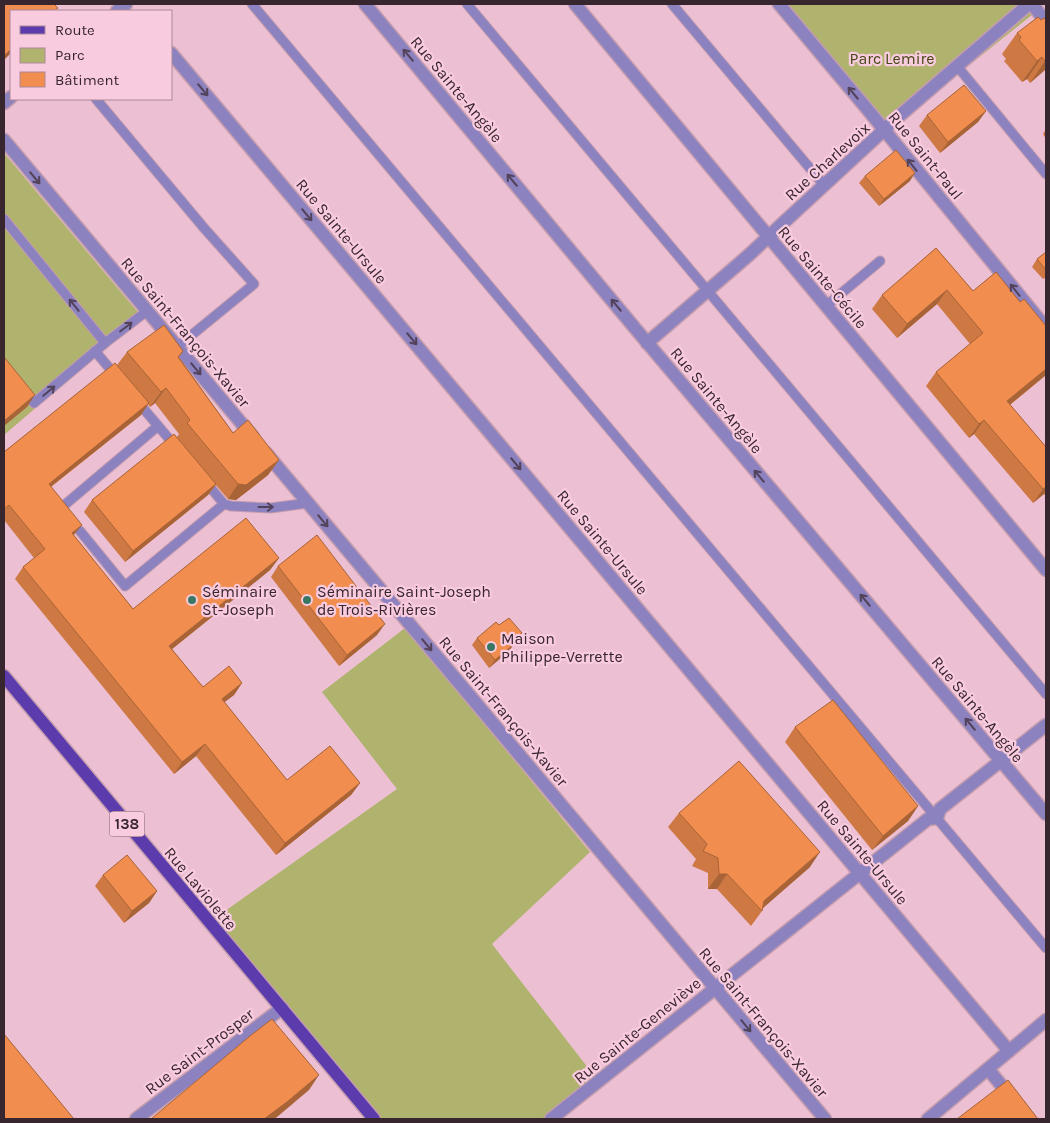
<svg xmlns="http://www.w3.org/2000/svg" width="1050" height="1123" viewBox="0 0 1050 1123" font-family="Karla,sans-serif">
<style>
.green{fill:#afb36d}
.lines{fill:none;stroke-linecap:round;stroke-linejoin:round}
.service-casing{stroke:#c49dae;stroke-width:11}
.minor-casing{stroke:#c49dae;stroke-width:15}
.primary-casing{stroke:#c49dae;stroke-width:15}
.service{stroke:#8d82c0;stroke-width:9}
.minor{stroke:#8d82c0;stroke-width:12}
.primary{stroke:#5c3bad;stroke-width:12}
.wall{fill:#ce7944}
.shaded-wall{fill:#a86337}
.building{fill:#f08d4f;stroke:#a86337}
.oneway{stroke:#52425a}
.poi-dot{fill:#387764;stroke:#f9cbdf;stroke-width:2}
.labels{text-anchor:middle;stroke-width:4.5;stroke-linejoin:round;paint-order:stroke}
.shield{fill:#f9cbdf;stroke:#725863;stroke-width:1}
.shield-label{font-size:15px;font-weight:bold;fill:#38262e}
.park-label{font-size:16px;fill:#464817;stroke:#f9cbdf}
.street-label{font-size:16px;fill:#38262e;stroke:#f9cbdf}
.poi-label{font-size:16px;fill:#38262e;stroke:#f9cbdf;text-anchor:start}
</style>
<rect width="100%" height="100%" fill="#ecbfd2"/>
<g class="green">
<polygon points="777,4 1040,4 1043,6 890,129"/>
<polygon points="4,153 142,317 4,435"/>
<polygon points="405,628 590,852 492,944 599,1082 549,1119 369,1119 211,921 397,789 322,692"/>
</g>
<g class="lines">
<defs>
<g id="service">
<polyline points="252,4 1046,948"/>
<polyline points="467,4 1046,694"/>
<polyline points="672,4 824,185"/>
<polyline points="957,66 1046,174"/>
<polyline points="96,99 204,228 254,284 177,347"/>
<polyline points="4,219 105,343"/>
<polyline points="826,306 880,261"/>
<polyline points="95,351 116,376"/>
<polyline points="25,393 34,403 105,343 147,311"/>
<polyline points="137,401 176,447"/>
<polyline points="224,504 231,506 271,508 308,503"/>
<polyline points="64,512 61,508 158,426"/>
<polyline points="80,531 125,586 224,504 205,481"/>
</g>
<g id="minor">
<polyline points="365,4 634,327 1046,814"/>
<polyline points="575,4 1046,570"/>
<polyline points="779,4 868,110 1046,328"/>
<polyline points="1032,4 1046,22"/>
<polyline points="117,11 126,4"/>
<polyline points="171,53 1009,1051"/>
<polyline points="4,103 11,97"/>
<polyline points="4,140 253,437"/>
<polyline points="647,343 750,254 782,224 898,117 1029,4"/>
<polyline points="266,453 825,1119"/>
<polyline points="988,1069 1029,1119"/>
<polyline points="136,1119 282,1008"/>
<polyline points="551,1119 928,819 937,818 940,809 1046,725"/>
<polyline points="928,1119 1046,1020"/>
</g>
<polyline id="primary" points="4,676 374,1119"/>
</defs>
<use href="#service" class="service-casing"/>
<use href="#minor" class="minor-casing"/>
<use href="#primary" class="primary-casing"/>
<use href="#service" class="service"/>
<use href="#minor" class="minor"/>
<use href="#primary" class="primary"/>
</g>
<g class="wall">
<polygon points="1041,20 1046,20 1046,69 1030,83 1027,79 1022,82 1004,61 1006,59 1002,54 1017,33"/>
<polygon points="986,111 978,122 940,153 919,126 927,115"/>
<polygon points="1046,129 1046,139 1043,134"/>
<polygon points="865,176 910,181 879,206 859,183"/>
<polygon points="936,248 973,291 1020,302 1046,326 1046,375 1010,405 1046,447 1046,496 1044,494 1033,503 974,434 969,438 926,386 936,372 970,344 937,304 897,338 872,309 882,295"/>
<polygon points="1046,252 1046,280 1045,278 1043,279 1032,267 1037,259"/>
<polygon points="183,351 179,357 233,433 279,460 268,475 236,500 228,499 216,485 208,495 125,562 84,512 92,500 177,437 179,434 155,403 150,407 148,404 141,415 51,487 74,536 133,609 279,558 270,570 172,649 203,687 242,683 234,695 224,702 287,780 360,783 351,795 276,855 196,756 174,774 15,579 23,567 34,558 4,520 4,452 117,365 127,352"/>
<polygon points="278,566 377,635 339,666 271,577"/>
<polygon points="499,625 522,633 517,641 514,643 509,651 489,668 472,645 477,638"/>
<polygon points="795,727 918,806 908,821 872,850 785,742"/>
<polygon points="679,813 810,867 762,908 762,911 751,926 717,889 708,889 708,873 692,866 696,859 668,827"/>
<polygon points="103,875 157,891 149,903 124,923 95,886"/>
</g>
<g class="shaded-wall">
<polygon points="11,49 11,53 4,60 4,56"/>
<polygon points="1042,57 1027,79 1022,82 1037,61"/>
<polygon points="1046,60 1046,69 1030,83 1045,61"/>
<polygon points="986,111 978,122 940,153 948,142"/>
<polygon points="915,173 910,181 879,206 884,199"/>
<polygon points="947,290 937,304 897,338 907,324"/>
<polygon points="1046,369 1046,375 997,415 1007,401"/>
<polygon points="166,388 155,403 150,407 161,392"/>
<polygon points="35,395 27,407 4,426 4,421"/>
<polygon points="149,403 141,415 40,495 49,484"/>
<polygon points="984,420 974,434 969,438 979,424"/>
<polygon points="279,460 268,475 236,500 228,499 238,484"/>
<polygon points="216,484 208,495 125,562 133,551"/>
<polygon points="1046,487 1046,491 1044,494 1033,503 1043,489"/>
<polygon points="82,525 73,536 72,533"/>
<polygon points="279,558 270,570 161,658 169,646"/>
<polygon points="385,624 377,635 339,666 347,655"/>
<polygon points="522,633 517,641 507,649 512,641"/>
<polygon points="514,644 509,651 489,668 495,660"/>
<polygon points="242,683 234,695 213,711 222,699"/>
<polygon points="205,744 196,756 174,774 182,762"/>
<polygon points="360,783 351,795 276,855 285,843"/>
<polygon points="918,806 908,821 872,850 883,836"/>
<polygon points="820,852 810,867 761,910 764,901"/>
<polygon points="719,874 727,874 717,889 708,889"/>
<polygon points="157,891 149,903 124,923 132,911"/>
<polygon points="319,1075 309,1090 277,1117 274,1119 264,1119"/>
</g>
<g class="building">
<polygon points="4,4 54,4 58,8 54,11 11,11 11,49 4,56"/>
<polygon points="1038,17 1041,20 1044,18 1046,20 1046,60 1045,61 1042,57 1037,61 1019,40 1021,37 1017,33"/>
<polygon points="964,85 986,111 948,142 927,115"/>
<polygon points="896,150 915,173 884,199 865,176"/>
<polygon points="936,248 973,291 996,272 1020,302 1024,299 1046,326 1046,369 1007,401 1046,447 1046,487 1043,489 984,420 979,424 936,372 983,333 947,290 907,324 882,295"/>
<polygon points="1046,252 1046,270 1037,259"/>
<polygon points="164,325 183,351 178,357 233,433 248,420 279,460 246,485 238,484 187,423 190,420 166,388 161,392 127,352"/>
<polygon points="4,357 35,395 4,421"/>
<polygon points="115,363 149,403 49,484 82,525 72,533 133,609 246,518 279,558 169,646 203,687 229,666 242,683 222,699 287,780 330,746 360,783 285,843 205,744 182,762 23,567 45,549 9,505 4,509 4,452"/>
<polygon points="174,434 216,484 133,551 92,500"/>
<polygon points="317,535 385,624 347,655 278,566"/>
<polygon points="509,618 522,633 512,641 514,644 495,660 477,638 496,622 499,625"/>
<polygon points="833,700 918,806 883,836 795,727"/>
<polygon points="739,761 820,852 764,901 762,911 727,874 719,874 718,858 703,851 707,844 679,813"/>
<polygon points="127,855 157,891 132,911 103,875"/>
<polygon points="272,1019 319,1075 287,1102 264,1119 151,1119 250,1036"/>
<polygon points="4,1034 74,1119 4,1119"/>
<polygon points="1008,1080 1038,1119 957,1119"/>
</g>
<defs><path id="oneway-shaft" d="M-6 0H5M1.5-3L5.5 0L1.5 3" fill="none" stroke-width="1.6" stroke-linecap="round" stroke-linejoin="round" transform="scale(1.25)"/></defs>
<g class="oneway">
<use href="#oneway-shaft" transform="translate(408 55) rotate(-130)"/>
<use href="#oneway-shaft" transform="translate(203 90) rotate(50)"/>
<use href="#oneway-shaft" transform="translate(853 93) rotate(-130)"/>
<use href="#oneway-shaft" transform="translate(912 165) rotate(-129)"/>
<use href="#oneway-shaft" transform="translate(35 178) rotate(50)"/>
<use href="#oneway-shaft" transform="translate(512 180) rotate(-130)"/>
<use href="#oneway-shaft" transform="translate(307 215) rotate(50)"/>
<use href="#oneway-shaft" transform="translate(1015 290) rotate(-129)"/>
<use href="#oneway-shaft" transform="translate(74 305) rotate(-129)"/>
<use href="#oneway-shaft" transform="translate(616 305) rotate(-130)"/>
<use href="#oneway-shaft" transform="translate(126 327) rotate(-37)"/>
<use href="#oneway-shaft" transform="translate(412 339) rotate(50)"/>
<use href="#oneway-shaft" transform="translate(196 369) rotate(50)"/>
<use href="#oneway-shaft" transform="translate(49 391) rotate(-40)"/>
<use href="#oneway-shaft" transform="translate(516 464) rotate(50)"/>
<use href="#oneway-shaft" transform="translate(759 476) rotate(-130)"/>
<use href="#oneway-shaft" transform="translate(266 507)"/>
<use href="#oneway-shaft" transform="translate(323 521) rotate(50)"/>
<use href="#oneway-shaft" transform="translate(865 600) rotate(-130)"/>
<use href="#oneway-shaft" transform="translate(427 645) rotate(50)"/>
<use href="#oneway-shaft" transform="translate(970 724) rotate(-130)"/>
<use href="#oneway-shaft" transform="translate(746 1026) rotate(51)"/>
</g>
<g class="poi-dot">
<circle cx="192" cy="600" r="5"/>
<circle cx="307" cy="600" r="5"/>
<circle cx="491" cy="647" r="5"/>
</g>
<g class="labels">
<rect class="shield" x="109.5" y="811.5" width="35" height="25" rx="4"/>
<g class="shield-label">
<text x="127" y="829">138</text>
</g>
<g class="park-label">
<text x="892" y="64">Parc Lemire</text>
</g>
<g class="street-label">
<text transform="translate(457 89) rotate(50)" y="6">Rue Sainte-Angèle</text>
<text transform="translate(926 155) rotate(51)" y="6">Rue Saint-Paul</text>
<text transform="translate(827 161) rotate(-42)" y="6">Rue Charlevoix</text>
<text transform="translate(342 231) rotate(50)" y="6">Rue Sainte-Ursule</text>
<text transform="translate(823 277) rotate(50)" y="6">Rue Sainte-Cécile</text>
<text transform="translate(186 332) rotate(50)" y="6">Rue Saint-François-Xavier</text>
<text transform="translate(717 400) rotate(50)" y="6">Rue Sainte-Angèle</text>
<text transform="translate(603 542) rotate(50)" y="6">Rue Sainte-Ursule</text>
<text transform="translate(978 709) rotate(50)" y="6">Rue Sainte-Angèle</text>
<text transform="translate(504 711) rotate(50)" y="6">Rue Saint-François-Xavier</text>
<text transform="translate(863 852) rotate(50)" y="6">Rue Sainte-Ursule</text>
<text transform="translate(201 888) rotate(50)" y="6">Rue Laviolette</text>
<text transform="translate(764 1022) rotate(50)" y="6">Rue Saint-François-Xavier</text>
<text transform="translate(637 1030) rotate(-39)" y="6">Rue Sainte-Geneviève</text>
<text transform="translate(199 1051) rotate(-37)" y="6">Rue Saint-Prosper</text>
</g>
<g class="poi-label">
<text x="202" y="597">Séminaire<tspan x="202" dy="18">St-Joseph</tspan></text>
<text x="317" y="597">Séminaire Saint-Joseph<tspan x="317" dy="18">de Trois‑Rivières</tspan></text>
<text x="501" y="644">Maison<tspan x="501" dy="18">Philippe-Verrette</tspan></text>
</g>
</g>
<rect width="1050" height="1123" fill="none" stroke="#38262e" stroke-width="10"/>
<rect x="10" y="10" width="162" height="90" fill="#f9cbdf" stroke="#ac8998"/>
<rect x="20" y="26" width="25" height="8" fill="#5c3bad" stroke="#ac8998"/>
<text x="55" y="35" font-size="15" fill="#38262e">Route</text>
<rect x="20" y="48" width="25" height="15" fill="#afb36d" stroke="#ac8998"/>
<text x="55" y="60" font-size="15" fill="#38262e">Parc</text>
<rect x="20" y="72" width="25" height="15" fill="#f08d4f" stroke="#ac8998"/>
<text x="55" y="85" font-size="15" fill="#38262e">Bâtiment</text>
</svg>
